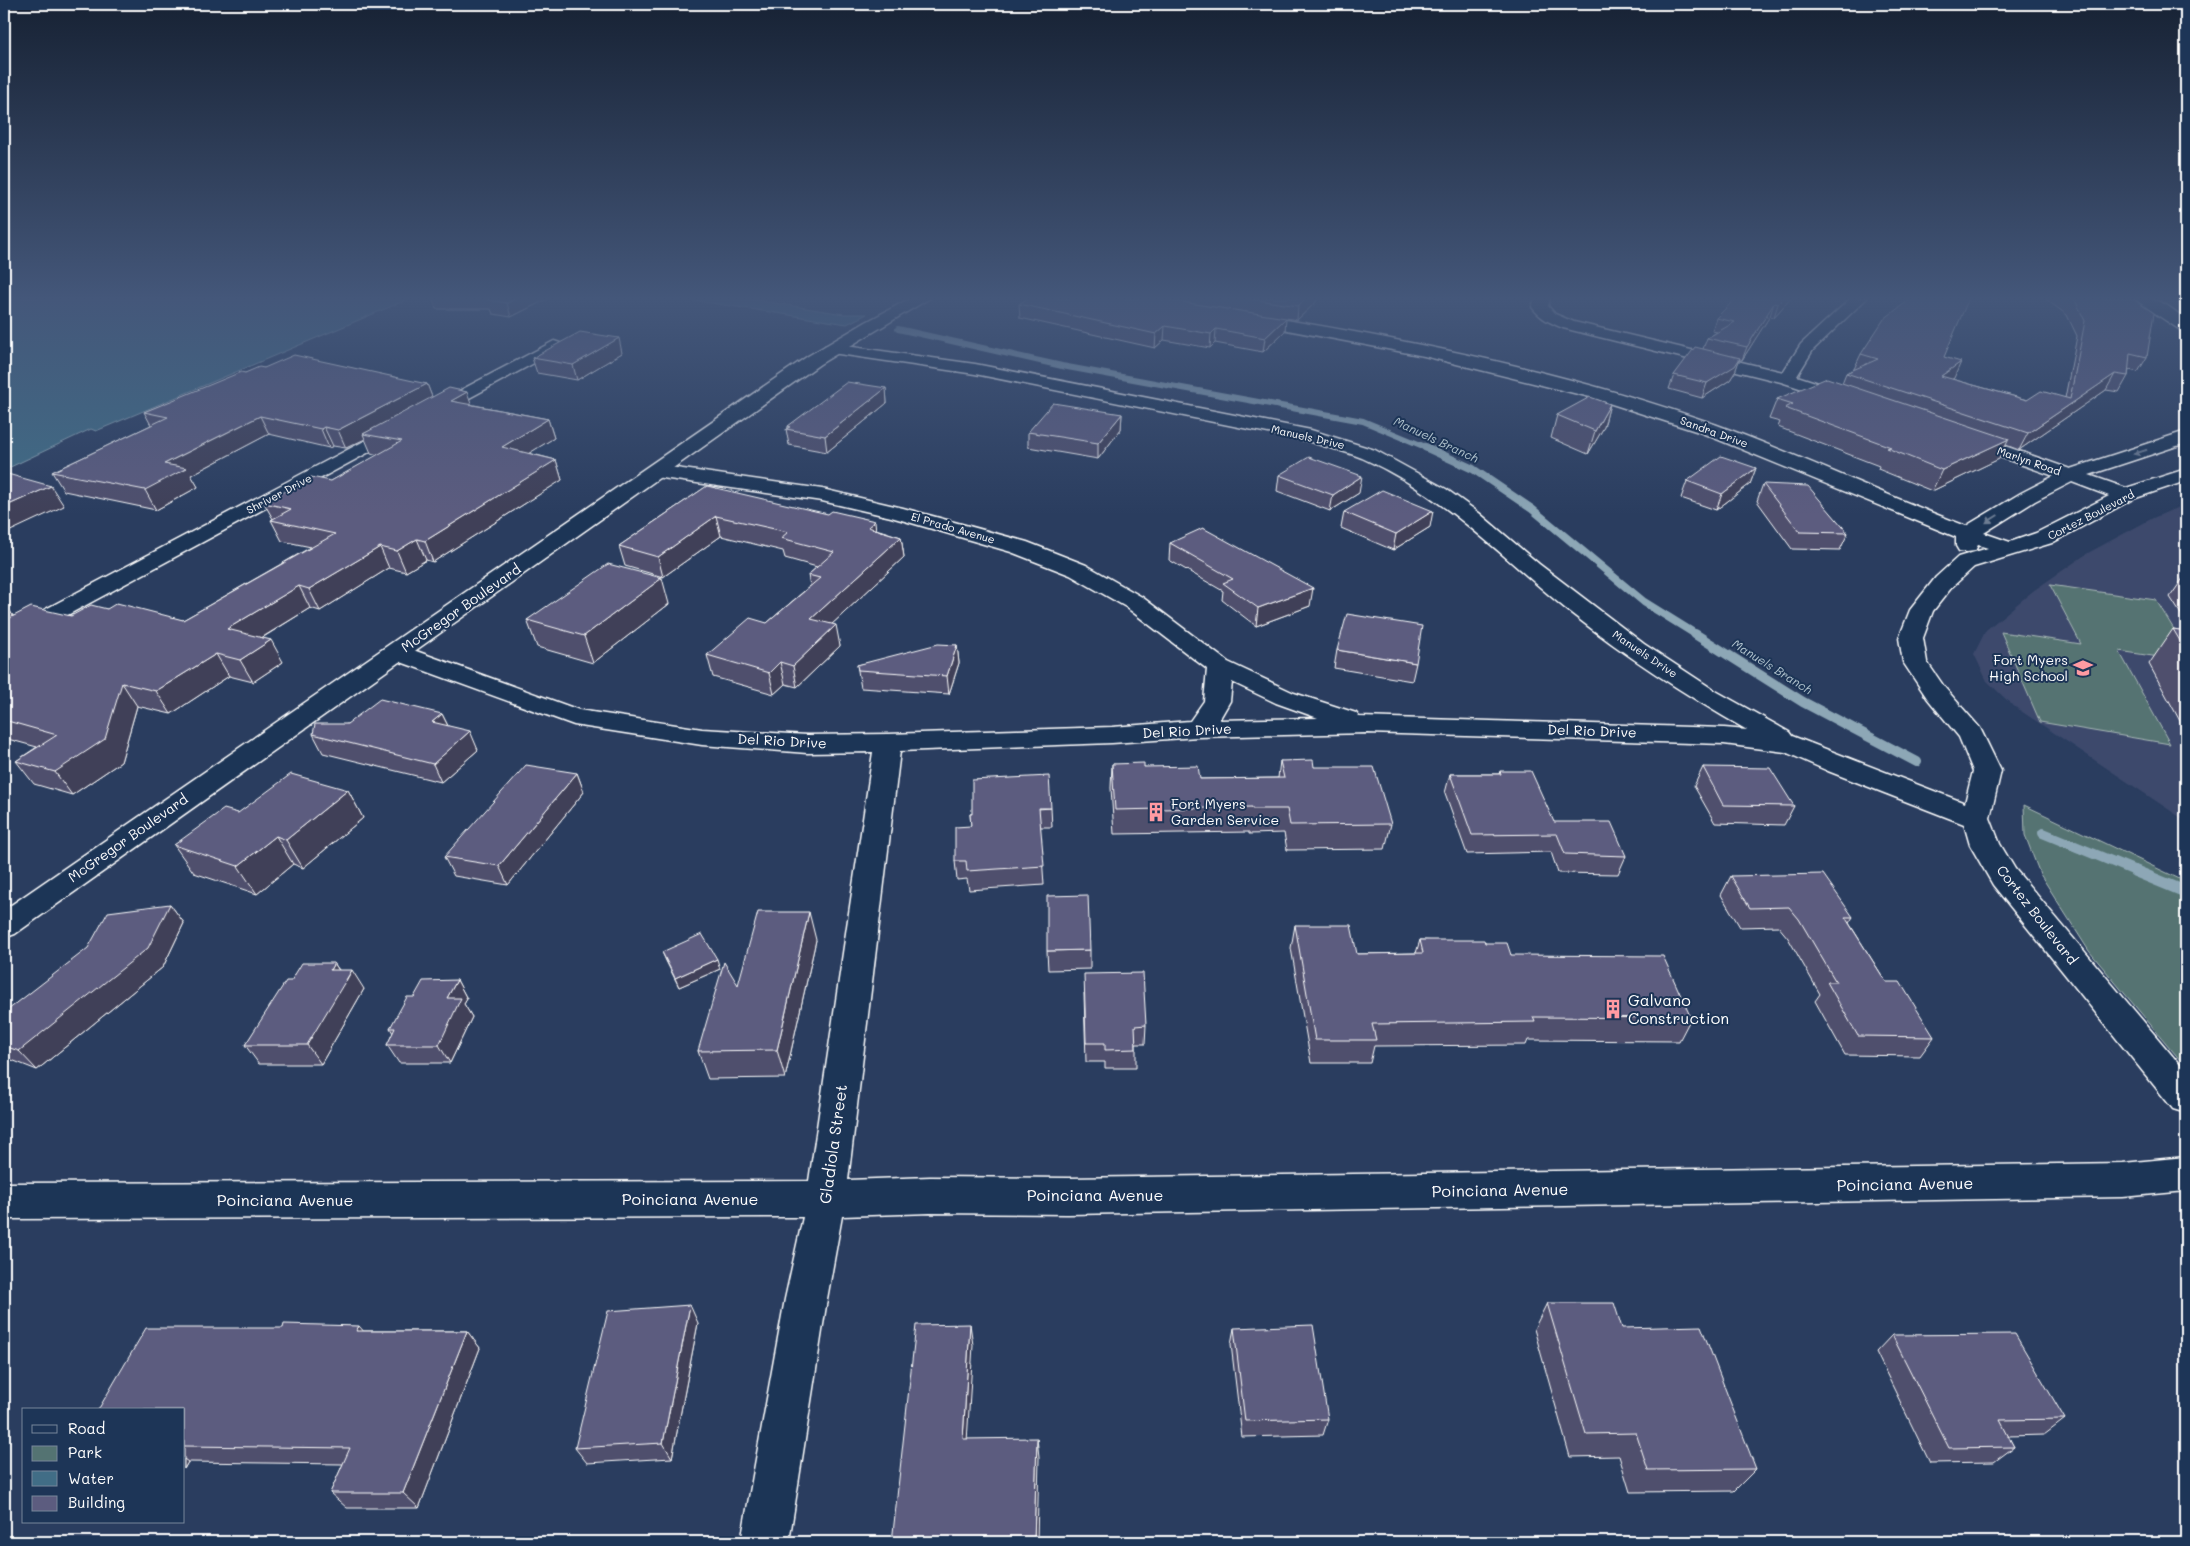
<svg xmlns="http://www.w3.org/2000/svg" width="2190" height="1546" viewBox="0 0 2190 1546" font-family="Mali,sans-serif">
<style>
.built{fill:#3d4a6c}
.green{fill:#547372;stroke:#aab9b8}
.water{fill:#416d86;stroke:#8da7b6}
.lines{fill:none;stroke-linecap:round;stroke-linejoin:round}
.stream-far3{stroke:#8da7b6;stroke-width:6}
.stream-far2{stroke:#8da7b6;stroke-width:8}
.stream-far1{stroke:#8da7b6;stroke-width:10}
.stream{stroke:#8da7b6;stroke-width:12}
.minor-casing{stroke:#fff;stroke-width:3}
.secondary-casing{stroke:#fff;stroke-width:3}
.minor{fill:#1d3557;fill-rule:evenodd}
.secondary{fill:#1d3557;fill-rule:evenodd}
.wall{fill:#4f4f6d;stroke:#fff}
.shaded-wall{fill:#404059;stroke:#fff}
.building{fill:#5c5c7f;stroke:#fff}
.oneway{fill:#6c7c92}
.labels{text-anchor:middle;stroke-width:4;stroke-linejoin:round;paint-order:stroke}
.far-street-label{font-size:11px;fill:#fff;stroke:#1d3557}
.far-water-label{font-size:12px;font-style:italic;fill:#b3c5cf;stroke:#1d3557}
.street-label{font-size:14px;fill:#fff;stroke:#1d3557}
.poi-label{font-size:14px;fill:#fff;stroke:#1d3557;text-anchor:end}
.near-poi-label{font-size:16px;fill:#fff;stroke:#1d3557;text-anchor:start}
.near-street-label{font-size:16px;fill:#fff;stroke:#1d3557}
</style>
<rect width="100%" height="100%" fill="#2a3d5f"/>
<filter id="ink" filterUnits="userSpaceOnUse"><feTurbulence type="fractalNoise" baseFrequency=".02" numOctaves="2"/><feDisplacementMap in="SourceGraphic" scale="10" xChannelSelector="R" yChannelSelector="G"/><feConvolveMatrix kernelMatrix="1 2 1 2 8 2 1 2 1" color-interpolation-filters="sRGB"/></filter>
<g filter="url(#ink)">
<polygon class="built" points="2186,504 2186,821 2012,705 1987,681 1974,654 1986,630 2033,591 2088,553 2153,518"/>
<g class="green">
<polygon points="2050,585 2156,600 2186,649 2186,661 2119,651 2170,744 2040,722 2001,632 2081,644"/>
<polygon points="2024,805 2186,882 2186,1067 2089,951 2040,874 2025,835"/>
</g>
<g class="water">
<polygon points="4,298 411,298 96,431 91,429 4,470"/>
<polygon points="679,298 742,298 844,314 867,314 847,324"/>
</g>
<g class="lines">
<polyline class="stream-far3" points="898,329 1062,366 1363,421 1428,448"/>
<polyline class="stream-far2" points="1425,447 1473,469 1532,509 1644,602 1697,635"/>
<g class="stream-far1">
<polyline points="1695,634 1803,702 1917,762"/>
<polyline points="2043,833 2138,872"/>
</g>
<polyline class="stream" points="2135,871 2186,892"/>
<defs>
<g id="minor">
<path d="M1535,298h15l-2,8 7,8 19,8 209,50 18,-28 50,-46h16l-54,52 -16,26 55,18 3,4 -3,4 -6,1 -65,-21 -218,-54c-12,-5 -22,-9 -31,-21z"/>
<path d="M2135,298c24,0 33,7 51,22v13c-4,-1 -48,-31 -51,-35z"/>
<path d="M1250,314c158,26 316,57 467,111 84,31 165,69 249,101l55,-33 33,-17 -94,-33 -2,-4 2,-4 7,-2 7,2 96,34 116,-38v12l-97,32 37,13 60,-19v12l-53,18 -81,44 -78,24 -22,20 -19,24 -10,27 4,24 18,26 35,40 21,43 -11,47 10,26 15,25 171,203v41l-13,-4 -180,-224 -23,-40 -6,-21 -136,-53 -43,-19 -61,-8 -357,-11 -169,4 -86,6 -212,8 -52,429 82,-3 138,1 1055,-15 63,-6v34l-63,6 -1055,17 -138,-1 -88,3 -15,83 -38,243h-48l44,-243 18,-82 -799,2v-36l805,-2 64,-429 -66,1 -105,-8 -128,-20 -187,-68 -3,-5 3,-5 9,-2 9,2 174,63 123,19 105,6 81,-1 224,-7 78,-6 14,-20 3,-32 -81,-62 -56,-32 -59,-23 -120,-35 -69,-16 -167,-24 -7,-2 -3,-4 3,-4 7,-2 167,24 81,19 124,34 59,23 56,32 86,65 66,31 62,20 3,4 365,11 23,2c-61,-35 -120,-73 -176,-117 -68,-55 -128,-119 -209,-155 -17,-7 -37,-11 -54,-17l-333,-67 -150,-22 -2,-3 2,-3 6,-2 144,20 336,66 64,20 71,39 33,24 60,51 105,80 70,46 75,42 3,4 173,67 8,-32 -14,-34 -32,-39 -24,-36 -4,-24 11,-28 26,-33 22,-20 30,-9 -10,-3 -3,6 -8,1 -8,-1 -3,-5v-9l-254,-104 -112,-36 -166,-41 -179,-34 -3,-3 3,-3zM2072,482l37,14 -73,37 -26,9 -26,-9 51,-32zM1232,682l44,21 42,15 -99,2 11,-19z"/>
<polygon points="554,341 560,343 562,346 560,349 12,645 4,647 4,631"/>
</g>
<polygon id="secondary" points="911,298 930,298 820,364 15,934 4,938 4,910 808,356 866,322"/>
</defs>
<use href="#minor" class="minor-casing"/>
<use href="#secondary" class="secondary-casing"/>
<use href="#minor" class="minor"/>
<use href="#secondary" class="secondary"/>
</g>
<g class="wall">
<polygon points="426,298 549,298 511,317 493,314 491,309 436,309 433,299"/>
<polygon points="1028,298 1316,298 1316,302 1297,320 1286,318 1285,331 1263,352 1215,343 1210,348 1164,340 1155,348 1020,318 1019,304"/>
<polygon points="1791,298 1774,317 1770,316 1742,360 1739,360 1735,372 1730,380 1702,398 1669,389 1674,375 1703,349 1707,338 1717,332 1712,331 1716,318"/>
<polygon points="2044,298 2131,298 2147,357 2138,372 2129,370 2128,376 2119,392 2106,390 2019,450 2006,445 1999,459 1932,491 1878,469 1879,466 1778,427 1780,422 1769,419 1777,399 1842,383 1846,373 1854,369 1861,354 1944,357 1954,378 1952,379 2027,400 2065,398 2077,336 2067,315"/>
<polygon points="622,353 577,380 537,373 532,358"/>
<polygon points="264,368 427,384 432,397 548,419 554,438 529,453 556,460 562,480 433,562 426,560 406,572 389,568 320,611 310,608 262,638 283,662 253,682 229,676 171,714 137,706 121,762 72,795 34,784 16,761 37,747 4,738 4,602 13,616 71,616 107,609 183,620 311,547 282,541 271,520 273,519 264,503 331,481 378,455 371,453 365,439 346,448 333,446 329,448 269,434 191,475 198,487 156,510 64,491 52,472 151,425 144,412 245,373"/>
<polygon points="886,388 887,403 827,452 789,445 786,429 788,428 788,426"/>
<polygon points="1610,404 1604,427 1588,454 1551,438 1557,415"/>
<polygon points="1122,414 1121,429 1098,459 1028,447 1028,432"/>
<polygon points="1756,468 1750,484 1716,510 1681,498 1687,481"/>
<polygon points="1279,475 1359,493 1330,511 1277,491"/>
<polygon points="1763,484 1848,533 1840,550 1792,549 1757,501"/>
<polygon points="707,486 876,529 901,537 904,557 832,624 840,646 797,687 785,684 774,694 713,677 707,655 767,623 810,586 808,575 817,567 785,558 783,551 721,536 663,577 625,566 619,546"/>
<polygon points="1344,512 1430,527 1393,550 1341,528"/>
<polygon points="1170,543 1310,606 1256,626 1222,600 1223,591 1169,560"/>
<polygon points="2186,574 2186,622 2170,597"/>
<polygon points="669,604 593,663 537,647 527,620"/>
<polygon points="2173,629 2186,631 2186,732 2149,664"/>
<polygon points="957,645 959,663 949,694 861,688 857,665"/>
<polygon points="1337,650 1416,663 1412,681 1334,668"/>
<polygon points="442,714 448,726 478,750 441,782 323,753 313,734 347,724"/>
<polygon points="1280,761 1314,767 1391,824 1385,849 1287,850 1284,833 1249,834 1249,832 1114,834 1111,788 1112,764 1144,767 1200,779 1278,778"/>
<polygon points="1703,767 1794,806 1784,825 1715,823 1694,786"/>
<polygon points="1500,771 1554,822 1626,856 1618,874 1558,873 1551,852 1467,854 1445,793 1450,774 1499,774"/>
<polygon points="577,773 584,792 508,885 454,876 444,857"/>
<polygon points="348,790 363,818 303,868 293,864 257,894 194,873 174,845 238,813"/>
<polygon points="1051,808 1052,827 1040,827 1044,885 969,890 967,879 957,880 955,861 971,826 970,814"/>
<polygon points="1731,876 1853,917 1849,923 1886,982 1934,1037 1920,1056 1845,1055 1815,1001 1820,994 1788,938 1778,926 1740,927 1721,895"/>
<polygon points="170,904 184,923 163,967 37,1070 4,1057 4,1013"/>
<polygon points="1295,925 1357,954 1416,953 1420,940 1485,943 1511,955 1691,1018 1679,1041 1528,1040 1526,1045 1374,1046 1370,1063 1311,1063 1291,948"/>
<polygon points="816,940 785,1078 708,1079 698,1051 738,985"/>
<polygon points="1090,950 1090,969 1048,970 1047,951"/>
<polygon points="662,952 720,969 679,987 666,961"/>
<polygon points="334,963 339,970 364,989 321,1064 259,1064 245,1045 291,981"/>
<polygon points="457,980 467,999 464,1004 472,1017 450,1063 399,1063 387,1045 393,1033 390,1028 414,997"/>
<polygon points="1084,993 1146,1025 1145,1044 1136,1044 1136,1068 1105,1068 1105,1062 1086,1062"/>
<polygon points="1547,1303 1622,1328 1756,1469 1734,1491 1630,1492 1619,1456 1570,1457 1534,1329"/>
<polygon points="698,1323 672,1458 587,1463 575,1448"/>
<polygon points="1234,1328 1328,1419 1323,1435 1242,1437 1231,1344"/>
<polygon points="364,1331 467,1331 480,1348 419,1508 347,1508 330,1493 343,1464 188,1462 184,1469 184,1410"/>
<polygon points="1892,1335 2065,1419 2044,1435 2008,1436 2014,1447 1994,1462 1930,1463 1876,1352"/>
</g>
<g class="shaded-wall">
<polygon points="517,298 549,298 511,317 507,303"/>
<polygon points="1307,298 1316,298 1316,302 1297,320 1298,306"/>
<polygon points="1784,298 1791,298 1774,317 1778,304"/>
<polygon points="1774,303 1770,316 1742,360 1747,347"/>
<polygon points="1286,318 1285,331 1263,352 1265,338"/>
<polygon points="1165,326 1164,340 1155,348 1156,334"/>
<polygon points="1216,329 1215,343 1210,348 1211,334"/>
<polygon points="619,338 622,353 577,380 573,365"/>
<polygon points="1740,358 1735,372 1730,380 1702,398 1707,383"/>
<polygon points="1961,362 1954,378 1934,392 1941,376"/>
<polygon points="2115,374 2106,390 2019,450 2028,433"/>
<polygon points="427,384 434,402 363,434 365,439 346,448 338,430"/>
<polygon points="886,388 887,403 827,452 825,436"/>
<polygon points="467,392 474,411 451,401"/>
<polygon points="1610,404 1604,427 1588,454 1595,431"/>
<polygon points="1122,414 1121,429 1098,459 1098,443"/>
<polygon points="260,416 269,434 191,475 198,487 156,510 145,490 164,464"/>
<polygon points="548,419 554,438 508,466 502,447"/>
<polygon points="324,427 333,446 329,448 321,429"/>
<polygon points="2009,439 1999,459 1932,491 1942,470"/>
<polygon points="556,460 562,480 433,562 425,541"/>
<polygon points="1756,468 1750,484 1716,510 1722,494"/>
<polygon points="1362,476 1359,493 1330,511 1333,495"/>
<polygon points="51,486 64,506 4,534 4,507"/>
<polygon points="1433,511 1430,527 1393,550 1396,534"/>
<polygon points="716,516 721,536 663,577 658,557"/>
<polygon points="875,521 877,542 868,527"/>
<polygon points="901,537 904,557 815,640 811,619"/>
<polygon points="417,539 426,560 406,572 397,551"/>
<polygon points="380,547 389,568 320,611 309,589"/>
<polygon points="662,578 669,604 593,663 584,636"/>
<polygon points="299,586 310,608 240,651 227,629"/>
<polygon points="1313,588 1310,606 1256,626 1258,608"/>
<polygon points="4,602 17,622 4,630"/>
<polygon points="836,625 840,646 797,687 793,666"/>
<polygon points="271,640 283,662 253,682 240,660"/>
<polygon points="957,645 959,663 949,694 947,676"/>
<polygon points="216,654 229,676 171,714 156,691"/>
<polygon points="780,662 785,684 774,694 769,673"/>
<polygon points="122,683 137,706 121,762 72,795 55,772"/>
<polygon points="442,714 451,732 432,722"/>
<polygon points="470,731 478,750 441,782 433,764"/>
<polygon points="577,773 584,792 508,885 499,866"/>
<polygon points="348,790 363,818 303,868 286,840"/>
<polygon points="276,836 293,864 257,894 238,866"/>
<polygon points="170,904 184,923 163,967 37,1070 19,1051"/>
<polygon points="809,912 816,940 785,1078 777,1050"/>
<polygon points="717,959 720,969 679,987 675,978"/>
<polygon points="334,963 346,981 352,970 364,989 321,1064 307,1045 330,970"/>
<polygon points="457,980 467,999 464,1004 472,1017 450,1063 439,1045 447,998"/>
<polygon points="690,1305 698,1323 672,1458 663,1443"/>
<polygon points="970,1324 973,1345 966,1458 963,1439"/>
<polygon points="359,1326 374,1343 356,1331"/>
<polygon points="467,1331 480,1348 419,1508 403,1493"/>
<polygon points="1037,1438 1039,1457 1037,1542 1034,1542"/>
<polygon points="184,1459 188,1462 184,1469"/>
</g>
<g class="building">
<polygon points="488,298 517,298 507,303 488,300"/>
<polygon points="1028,298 1156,298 1286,318 1265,338 1216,329 1211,334 1165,326 1156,334 1019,304"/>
<polygon points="1245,298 1307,298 1298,306"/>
<polygon points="1736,298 1784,298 1778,304 1774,303 1747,347 1707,338 1735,322 1716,318"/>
<polygon points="1910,298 1969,298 1944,357 1961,362 1941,376 2027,400 2041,391 2070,399 2085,321 2075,300 2072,298 2131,298 2154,313 2147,357 2130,353 2128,376 2115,374 2028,433 1846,373 1878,359 1861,354 1884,319 1909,300"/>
<polygon points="580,332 619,338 573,365 532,358"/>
<polygon points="1695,347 1740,358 1735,366 1707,383 1674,375"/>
<polygon points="294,355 427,384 338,430 324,427 321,429 260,416 164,464 187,468 145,490 52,472 168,417 144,412 241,372 245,373 259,367 264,368"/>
<polygon points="1827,378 2009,439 1942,470 1887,448 1891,447 1785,408 1793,404 1777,399"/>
<polygon points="847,382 886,388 825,436 786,429 790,427 788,426"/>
<polygon points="449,388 467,392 451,401 548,419 502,447 556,460 425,541 417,539 397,551 380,547 309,589 299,586 227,629 271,640 240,660 216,654 156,691 122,683 105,739 55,772 16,761 57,735 4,720 4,621 31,607 71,616 91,605 107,609 117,603 183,620 335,534 271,520 291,509 264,503 311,477 331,481 402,441 363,434"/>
<polygon points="1590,397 1610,404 1595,431 1557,415"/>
<polygon points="1053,403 1122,414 1098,443 1028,432"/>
<polygon points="1721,456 1756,468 1722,494 1687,481"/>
<polygon points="1309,457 1362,476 1333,495 1279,475"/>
<polygon points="4,473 51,486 4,507"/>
<polygon points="1763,484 1808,486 1848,533 1800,532"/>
<polygon points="707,486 828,514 832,511 875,521 868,527 901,537 811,619 836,625 793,666 780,662 769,673 707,655 750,618 767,623 820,578 808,575 834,552 781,538 788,532 716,516 658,557 619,546"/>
<polygon points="1382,490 1433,511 1396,534 1344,512"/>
<polygon points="1203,528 1313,588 1258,608 1223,583 1233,579 1170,543"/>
<polygon points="608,564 662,578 584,636 527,620"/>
<polygon points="1347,614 1422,626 1416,663 1337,650"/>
<polygon points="2173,629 2186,631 2186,651"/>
<polygon points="938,644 957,645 947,676 858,670 857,665"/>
<polygon points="380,699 442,714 432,722 470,731 433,764 313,734 315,724 347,724"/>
<polygon points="1313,760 1314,767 1374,767 1391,824 1290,825 1287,809 1252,809 1252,807 1115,810 1112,764 1144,763 1144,767 1198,766 1200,779 1284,778 1280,761"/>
<polygon points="526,765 577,773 499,866 444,857"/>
<polygon points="1703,767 1770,768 1794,806 1723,805"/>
<polygon points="1500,771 1531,771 1554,822 1611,822 1626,856 1565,854 1557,834 1472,835 1450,774 1501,774"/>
<polygon points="291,774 348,790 286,840 276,836 238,866 174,845 224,809 238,813"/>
<polygon points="1049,776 1051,808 1039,808 1044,866 967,871 966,861 955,861 955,827 971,826 970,814 972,814 972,780"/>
<polygon points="1823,874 1853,917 1845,917 1886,982 1900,982 1934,1037 1858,1036 1827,982 1836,982 1799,919 1789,907 1750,908 1731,876"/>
<polygon points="1088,895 1090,950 1047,951 1047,896"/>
<polygon points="170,904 148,948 19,1051 4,1046 4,1020 5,1019 4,1018 4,1013 88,948 108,912"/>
<polygon points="758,912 809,912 777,1050 698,1051 724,962 738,985"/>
<polygon points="1295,925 1351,925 1357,954 1423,953 1420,940 1484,940 1485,943 1507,943 1511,955 1663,956 1691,1018 1533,1017 1535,1022 1372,1024 1376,1040 1315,1040"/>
<polygon points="702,934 717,959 675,978 662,952"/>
<polygon points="302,963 334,963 330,970 352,970 307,1045 245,1045 286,981 291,981"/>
<polygon points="1143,973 1146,1025 1135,1026 1136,1049 1105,1050 1105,1043 1086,1043 1084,974"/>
<polygon points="457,980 447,998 461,998 439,1045 387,1045 395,1028 390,1028 407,997 414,997 423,981"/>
<polygon points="1547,1303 1614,1303 1622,1328 1701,1326 1756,1469 1648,1470 1636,1433 1586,1434"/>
<polygon points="690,1305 663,1443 575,1448 608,1311"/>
<polygon points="284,1324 359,1326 356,1331 467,1331 403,1493 330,1493 350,1448 184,1446 184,1410 98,1410 146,1328 283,1328"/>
<polygon points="970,1324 963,1439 1037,1438 1034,1542 892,1542 916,1325"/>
<polygon points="1313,1325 1328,1419 1245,1421 1234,1328"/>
<polygon points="2015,1334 2065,1419 2000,1420 2014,1447 1949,1448 1892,1335"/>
</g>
<defs><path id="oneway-solid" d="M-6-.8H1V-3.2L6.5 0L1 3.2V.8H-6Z" transform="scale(1.25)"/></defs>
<g class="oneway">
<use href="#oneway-solid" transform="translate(2140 452) rotate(162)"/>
<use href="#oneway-solid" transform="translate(1992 519) rotate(148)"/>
</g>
</g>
<linearGradient id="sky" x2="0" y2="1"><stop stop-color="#172234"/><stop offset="0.58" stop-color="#44577a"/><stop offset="1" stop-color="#44577a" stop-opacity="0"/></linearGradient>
<rect width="2190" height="515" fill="url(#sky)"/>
<defs>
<symbol id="school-bare" viewBox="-9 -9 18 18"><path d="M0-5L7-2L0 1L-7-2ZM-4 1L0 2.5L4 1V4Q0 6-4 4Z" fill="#ff9aa2" stroke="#1d3557" stroke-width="2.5" paint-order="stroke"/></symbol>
<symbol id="building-bare" viewBox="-9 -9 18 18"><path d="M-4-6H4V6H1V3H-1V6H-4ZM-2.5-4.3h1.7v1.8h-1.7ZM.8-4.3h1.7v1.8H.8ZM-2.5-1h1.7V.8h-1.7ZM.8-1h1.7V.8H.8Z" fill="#ff9aa2" stroke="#1d3557" stroke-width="2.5" paint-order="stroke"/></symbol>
</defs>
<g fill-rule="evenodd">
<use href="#school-bare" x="2069" y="654" width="28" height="28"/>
<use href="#building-bare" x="1142" y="798" width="28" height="28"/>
<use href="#building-bare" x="1599" y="995" width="28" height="28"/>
</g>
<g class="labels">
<g class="far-street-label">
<text transform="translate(1714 432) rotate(20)" y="4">Sandra Drive</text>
<text transform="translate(1308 437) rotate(13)" y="4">Manuels Drive</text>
<text transform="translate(2029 461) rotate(19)" y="4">Marlyn Road</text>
<text transform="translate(279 494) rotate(-28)" y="4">Shriver Drive</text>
<text transform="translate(2091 515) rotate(-27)" y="4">Cortez Boulevard</text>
<text transform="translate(953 528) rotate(16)" y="4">El Prado Avenue</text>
<text transform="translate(1645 654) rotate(34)" y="4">Manuels Drive</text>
</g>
<g class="far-water-label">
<text transform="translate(1436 440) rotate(25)" y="4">Manuels Branch</text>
<text transform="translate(1772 667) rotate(32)" y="4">Manuels Branch</text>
</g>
<g class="street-label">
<text transform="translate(461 608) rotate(-35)" y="5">McGregor Boulevard</text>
<text transform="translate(1187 731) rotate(-3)" y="5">Del Rio Drive</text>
<text transform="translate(1592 731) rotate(2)" y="5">Del Rio Drive</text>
<text transform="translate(782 741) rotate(3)" y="5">Del Rio Drive</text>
<text transform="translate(128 838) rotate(-35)" y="5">McGregor Boulevard</text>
<text transform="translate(2037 915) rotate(52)" y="5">Cortez Boulevard</text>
</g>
<g class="poi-label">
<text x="2068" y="665">Fort Myers<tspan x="2068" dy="16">High School</tspan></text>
<text x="1171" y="809" text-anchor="start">Fort Myers<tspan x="1171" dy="16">Garden Service</tspan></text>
</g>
<g class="near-poi-label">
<text x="1628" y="1006">Galvano<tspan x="1628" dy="18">Construction</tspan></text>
</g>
<g class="near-street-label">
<text transform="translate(833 1144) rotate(-82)" y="6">Gladiola Street</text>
<text transform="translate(1905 1184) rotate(-1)" y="6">Poinciana Avenue</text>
<text transform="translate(1500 1190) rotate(-1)" y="6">Poinciana Avenue</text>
<text x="1095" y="1201">Poinciana Avenue</text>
<text x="690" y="1205">Poinciana Avenue</text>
<text x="285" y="1206">Poinciana Avenue</text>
</g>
</g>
<rect width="2190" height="1546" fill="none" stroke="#1d3557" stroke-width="20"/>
<rect x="10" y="10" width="2170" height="1526" fill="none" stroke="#fff" stroke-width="2" filter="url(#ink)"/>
<rect x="22" y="1408" width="162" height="115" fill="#1d3557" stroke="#77869a"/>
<rect x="32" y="1425" width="25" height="8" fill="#1d3557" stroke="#77869a"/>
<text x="68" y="1434" font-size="15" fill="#ffffff">Road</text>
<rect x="32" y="1446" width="25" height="15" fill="#547372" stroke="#77869a"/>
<text x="68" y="1458" font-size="15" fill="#ffffff">Park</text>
<rect x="32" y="1471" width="25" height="15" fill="#416d86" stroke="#77869a"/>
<text x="68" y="1484" font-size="15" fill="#ffffff">Water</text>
<rect x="32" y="1496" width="25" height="15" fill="#5c5c7f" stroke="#77869a"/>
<text x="68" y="1508" font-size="15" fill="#ffffff">Building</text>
</svg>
